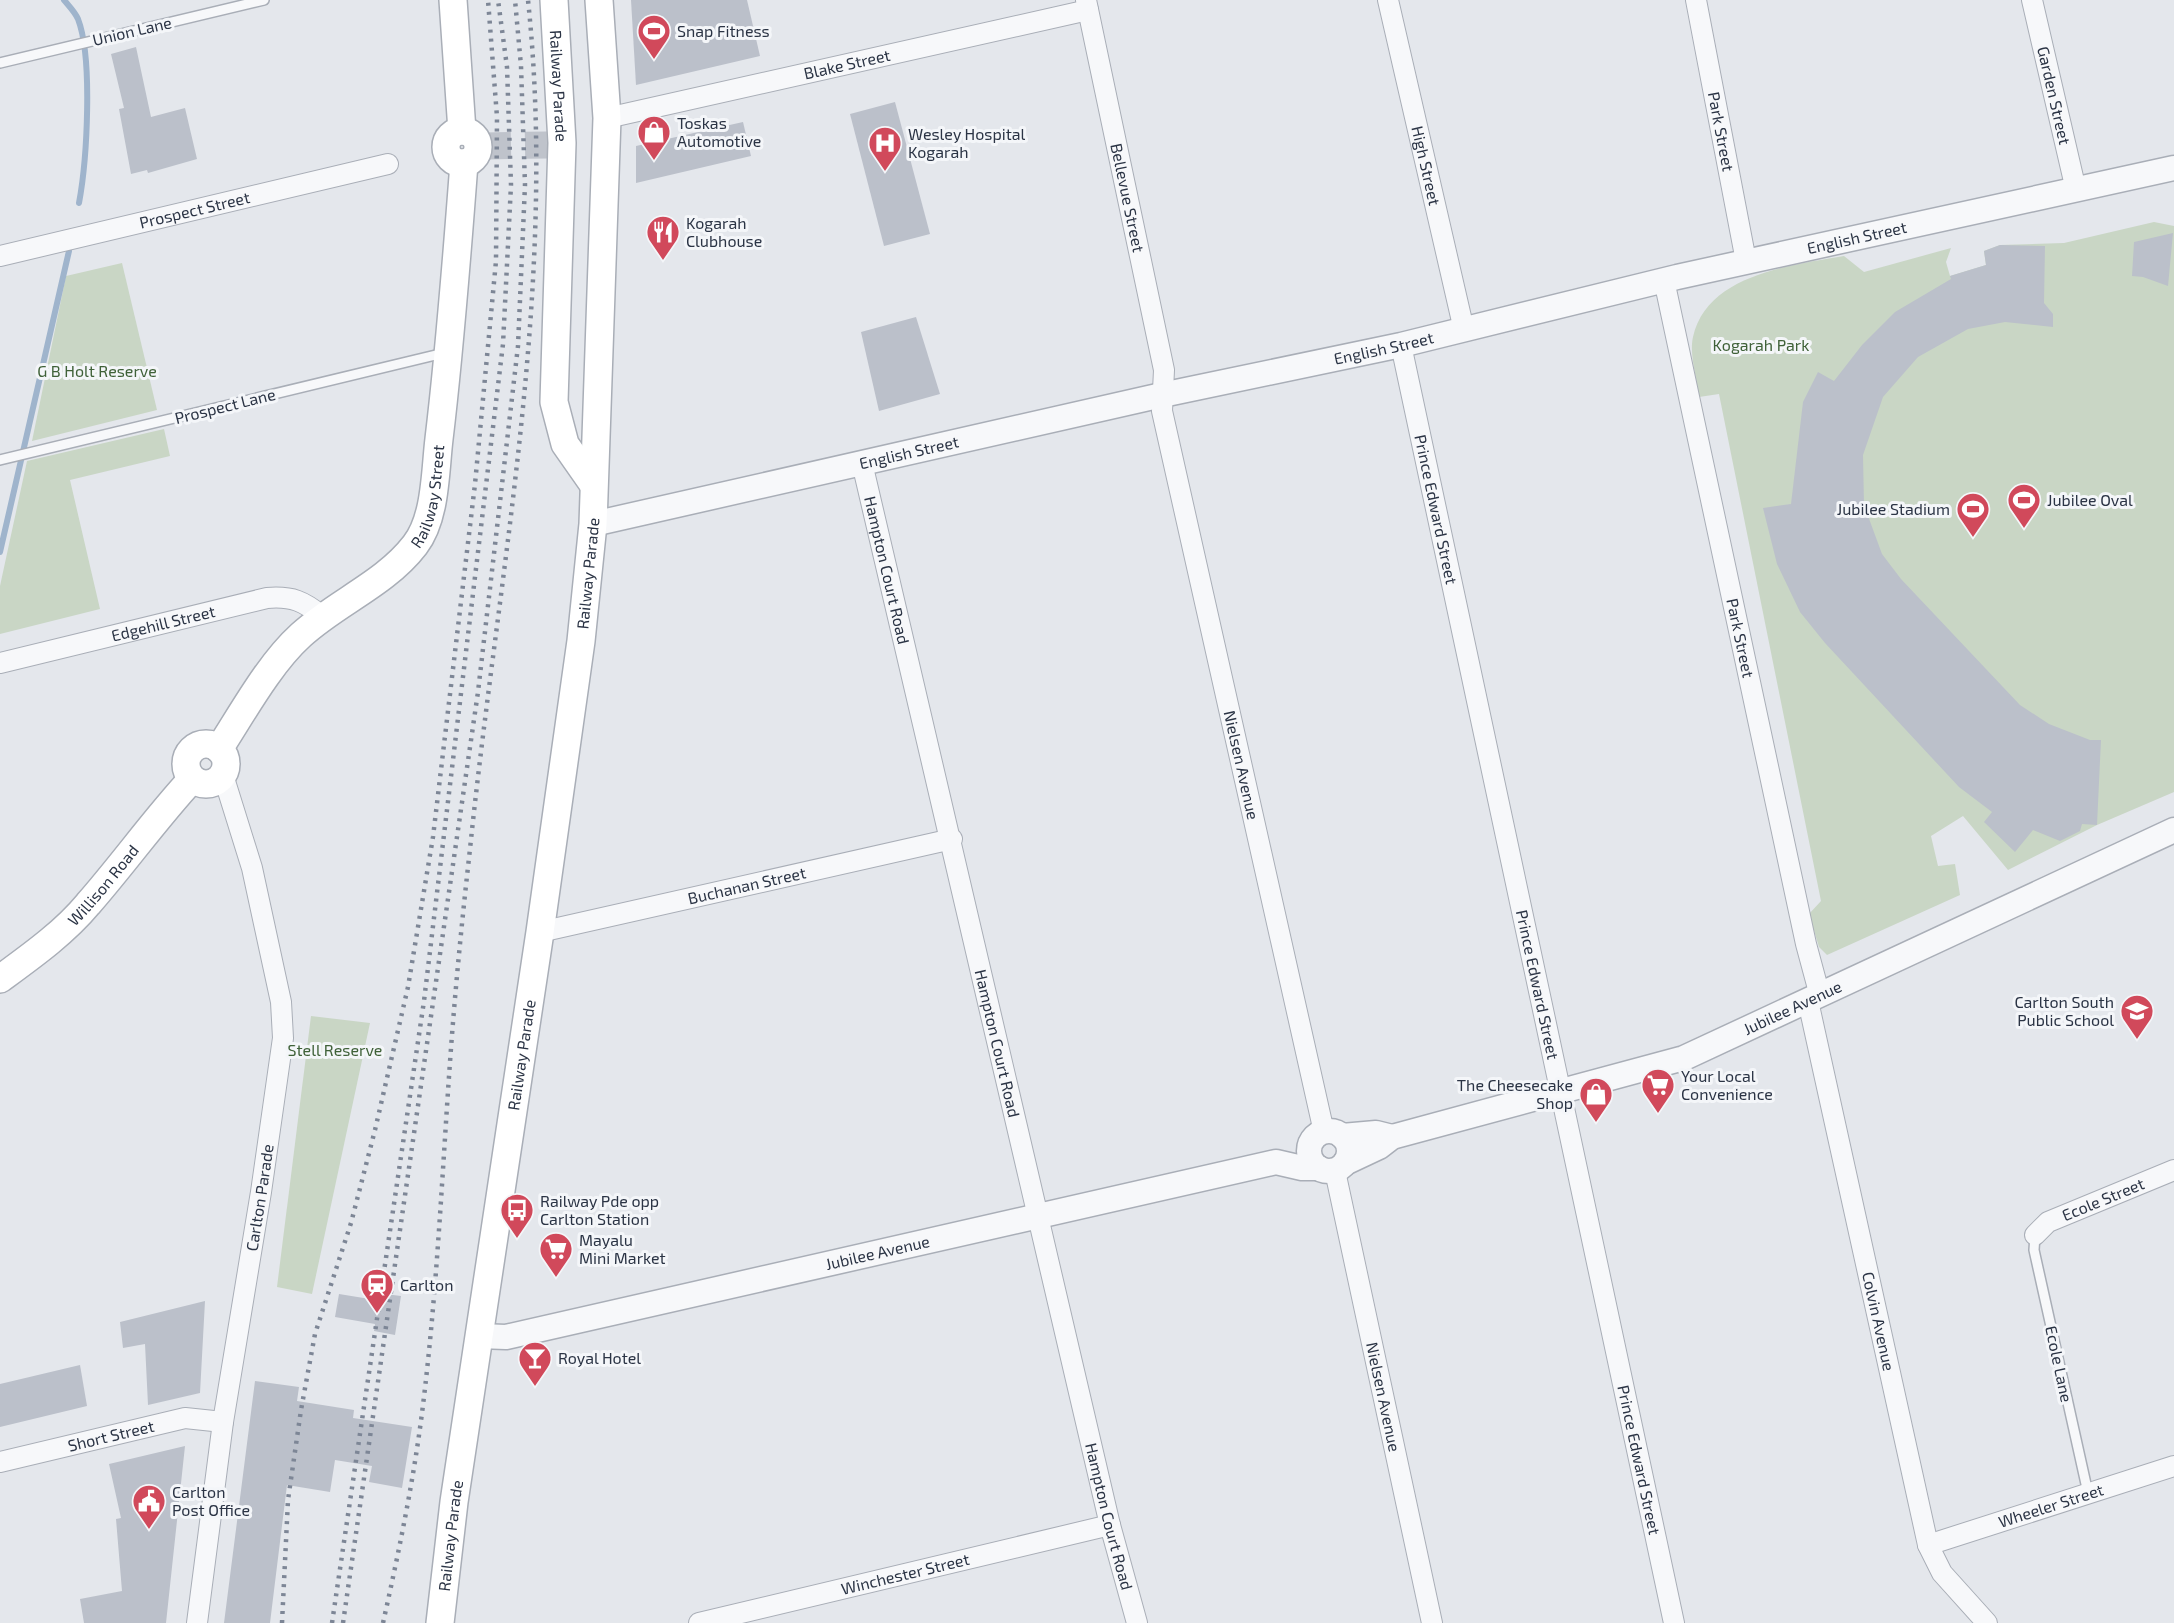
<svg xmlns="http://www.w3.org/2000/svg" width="2174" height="1623" viewBox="0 0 2174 1623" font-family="'Exo 2',sans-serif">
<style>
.green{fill:#c9d6c5}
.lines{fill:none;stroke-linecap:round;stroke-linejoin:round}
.stream{stroke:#9fb4cc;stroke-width:6}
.building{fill:#bbc0ca}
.secondary-tunnel{stroke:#bfc3cb;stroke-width:27;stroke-dasharray:27 14;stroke-linecap:butt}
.service-casing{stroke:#a9aeb7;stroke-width:12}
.minor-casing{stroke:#a9aeb7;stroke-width:22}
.tertiary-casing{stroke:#a9aeb7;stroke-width:27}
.secondary-casing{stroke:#a9aeb7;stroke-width:30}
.service{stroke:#f7f8fa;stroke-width:9}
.minor{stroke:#f7f8fa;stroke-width:20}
.tertiary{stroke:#f7f8fa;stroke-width:24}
.secondary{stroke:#fff;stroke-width:27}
.rail{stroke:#7d8696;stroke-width:4.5;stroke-dasharray:3 6;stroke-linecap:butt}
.labels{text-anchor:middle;stroke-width:6;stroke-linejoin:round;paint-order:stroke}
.street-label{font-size:16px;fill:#2b3445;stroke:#f4f6f9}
.poi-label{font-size:16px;fill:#2b3445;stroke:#f4f6f9;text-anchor:start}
.park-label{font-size:16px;fill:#3f6138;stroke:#f4f6f9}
</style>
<rect width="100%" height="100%" fill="#e4e7ec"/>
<g class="green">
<path d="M2154,222l20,4v566l-77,33 -89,45 -45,-54 -32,20 7,30 17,-2 5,31 -133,60 -8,-8 -10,-33 12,-13 -102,-507 -20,3c-2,-18 -10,-43 -6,-60 14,-63 99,-72 151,-81l20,16 87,-24 -5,14 4,14 36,-11 -2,-14 16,-6 64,-2z"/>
<polygon points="122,263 157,410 32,441 66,276"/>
<polygon points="164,429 170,456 70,480 100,609 0,634 0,586 27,461"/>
<polygon points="311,1016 370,1023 312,1294 277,1287"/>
</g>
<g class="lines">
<g class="stream">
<path d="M64,0c5,6 11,12 14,19 15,39 9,141 1,184"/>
<polyline points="0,552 69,251"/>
</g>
</g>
<g class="building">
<polygon points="631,0 747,0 760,56 636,85"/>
<polygon points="136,47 151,117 185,108 197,159 148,173 147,170 131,174 119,109 124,108 111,54"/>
<polygon points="895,102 930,234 884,246 850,114"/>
<polygon points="743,122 751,156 636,183 636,146"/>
<polygon points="2173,233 2168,286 2143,277 2132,276 2134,242"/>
<polygon points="2000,245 2045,246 2044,303 2053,314 2053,327 2005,322 1968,329 1918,357 1883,397 1863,455 1864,505 1882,554 1901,579 2020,705 2049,724 2090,740 2101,740 2097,825 2082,824 2080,831 2060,841 2033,830 2015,852 1984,822 1992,812 1959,787 1825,643 1800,612 1777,564 1763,508 1791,504 1803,402 1818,372 1834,381 1862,345 1895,312 1951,279 1950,276 1986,265 1984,251"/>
<polygon points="916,317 940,394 879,411 861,332"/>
<polygon points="377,1293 401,1296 395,1335 374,1331 375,1324 335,1317 339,1294 376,1300"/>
<polygon points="205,1301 200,1393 148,1405 145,1344 123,1348 120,1322"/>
<polygon points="80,1365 87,1406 0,1427 0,1384"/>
<polygon points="255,1381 299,1387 297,1401 354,1410 353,1418 412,1427 402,1488 369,1482 372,1466 335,1460 330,1492 287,1485 270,1623 224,1623"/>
<polygon points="185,1446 166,1623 84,1623 80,1599 122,1591 116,1519 121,1518 109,1464"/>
</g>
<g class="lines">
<polyline class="secondary-tunnel" points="484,146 547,145"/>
<defs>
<g id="service">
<polyline points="0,63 264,0"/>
<polyline points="0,460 444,353"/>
<polyline points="2035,1235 2034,1250 2088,1493"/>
</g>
<g id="minor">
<path id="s1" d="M1086,0l78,370 -2,41 162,721"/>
<path id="s2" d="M1388,0l76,330"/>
<path id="s3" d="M1696,0l50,261"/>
<path id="s4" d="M2032,0l44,190"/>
<path id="s5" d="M607,118l481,-108"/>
<path id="s6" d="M0,256l388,-92"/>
<path id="s7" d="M1664,280l142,664 14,52"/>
<path id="s8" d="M1401,345l273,1278"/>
<path id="s9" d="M862,463l248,1062 27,98"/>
<path id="s10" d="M0,663l267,-65c25,-2 37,3 56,19"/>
<path id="s11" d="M540,932l412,-93"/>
<path id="s12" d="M1808,1001l120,544 14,28 45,50"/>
<path id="s13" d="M1335,1171l97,452"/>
<path id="s14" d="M2035,1235l13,-13 126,-52"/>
<path id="s15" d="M0,1462l185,-44 38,4"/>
<path id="s16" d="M1928,1545l246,-79"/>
<path id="s17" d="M197,1623l26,-201 38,-230 22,-154 -2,-36 -29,-134 -29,-93"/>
<path id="s18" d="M699,1623l411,-98"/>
</g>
<g id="tertiary">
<path id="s19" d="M593,524l569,-129 239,-50 276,-68 497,-109"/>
<circle cx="1329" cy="1151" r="20"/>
<polyline points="1342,1136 1376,1133 1392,1137"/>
<path id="s20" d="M1345,1163l34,-16 13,-10 292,-79 490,-228"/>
<path id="s21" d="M479,1336l27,1 770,-175 26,6h17"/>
</g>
<g id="secondary">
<polyline points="453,0 462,131"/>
<path id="s22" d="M554,0l8,143 -8,259 11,42 28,40"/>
<circle cx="462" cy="147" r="16"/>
<circle cx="206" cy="764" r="20"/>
<path id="s23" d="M219,749c24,-37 50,-85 82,-114 36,-33 84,-51 114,-90 21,-27 20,-73 24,-106 11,-91 18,-183 25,-276"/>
<path id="s24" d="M0,979c30,-22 64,-46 88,-75 36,-41 67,-85 104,-125"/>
<path id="s25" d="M440,1623l14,-121 86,-570 41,-291 12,-117 14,-406 -8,-118"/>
</g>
</defs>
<use href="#service" class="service-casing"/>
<use href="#minor" class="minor-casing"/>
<use href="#tertiary" class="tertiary-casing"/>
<use href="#secondary" class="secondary-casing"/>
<use href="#service" class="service"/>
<use href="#minor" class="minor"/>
<use href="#tertiary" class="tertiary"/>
<use href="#secondary" class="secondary"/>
<g class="rail">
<polyline points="282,1623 288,1500 301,1410 315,1334 351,1223 375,1130 408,987 433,837 475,484 496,261 497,117 488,0"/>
<polyline points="332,1623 424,1001 503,344 511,185 507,67 498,0"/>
<polyline points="343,1623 478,692 518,346 525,185 521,66 515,0"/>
<path d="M383,1623c16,-72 31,-144 40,-218 14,-114 19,-229 27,-343 5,-71 12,-142 20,-213 29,-282 88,-564 58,-849"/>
</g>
</g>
<defs>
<symbol id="stadium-pin" viewBox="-11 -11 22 30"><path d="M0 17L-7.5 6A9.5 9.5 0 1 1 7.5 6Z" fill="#d1495b" stroke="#f4f6f9"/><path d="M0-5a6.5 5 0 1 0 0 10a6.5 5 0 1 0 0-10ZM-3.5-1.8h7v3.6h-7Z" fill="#fff"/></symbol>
<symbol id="shop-pin" viewBox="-11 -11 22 30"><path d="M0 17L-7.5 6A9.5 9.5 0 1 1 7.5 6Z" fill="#d1495b" stroke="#f4f6f9"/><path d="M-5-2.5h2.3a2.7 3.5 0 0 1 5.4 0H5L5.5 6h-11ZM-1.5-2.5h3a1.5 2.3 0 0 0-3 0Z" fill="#fff"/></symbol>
<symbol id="hospital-pin" viewBox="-11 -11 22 30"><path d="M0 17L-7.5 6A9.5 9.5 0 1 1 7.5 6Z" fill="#d1495b" stroke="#f4f6f9"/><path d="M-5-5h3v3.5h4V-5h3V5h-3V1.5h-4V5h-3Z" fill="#fff"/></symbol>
<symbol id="restaurant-pin" viewBox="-11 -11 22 30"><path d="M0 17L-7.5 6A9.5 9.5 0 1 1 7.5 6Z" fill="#d1495b" stroke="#f4f6f9"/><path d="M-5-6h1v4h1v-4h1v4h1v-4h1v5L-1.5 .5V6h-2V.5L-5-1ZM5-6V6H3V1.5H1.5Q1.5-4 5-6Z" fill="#fff"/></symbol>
<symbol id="school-pin" viewBox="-11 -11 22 30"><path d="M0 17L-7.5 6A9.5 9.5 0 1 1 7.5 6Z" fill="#d1495b" stroke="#f4f6f9"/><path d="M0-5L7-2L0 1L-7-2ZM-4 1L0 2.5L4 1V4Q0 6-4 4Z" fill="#fff"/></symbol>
<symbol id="supermarket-pin" viewBox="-11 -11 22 30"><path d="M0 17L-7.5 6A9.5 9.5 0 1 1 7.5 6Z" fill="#d1495b" stroke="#f4f6f9"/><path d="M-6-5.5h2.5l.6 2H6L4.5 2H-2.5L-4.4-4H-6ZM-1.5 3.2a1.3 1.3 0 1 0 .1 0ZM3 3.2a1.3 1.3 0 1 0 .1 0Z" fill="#fff"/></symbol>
<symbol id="bus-pin" viewBox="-11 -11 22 30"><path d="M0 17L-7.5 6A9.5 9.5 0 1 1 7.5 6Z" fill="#d1495b" stroke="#f4f6f9"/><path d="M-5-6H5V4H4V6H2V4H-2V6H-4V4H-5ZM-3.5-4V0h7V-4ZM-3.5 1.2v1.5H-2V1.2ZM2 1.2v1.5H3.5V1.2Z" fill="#fff"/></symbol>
<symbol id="station-pin" viewBox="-11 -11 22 30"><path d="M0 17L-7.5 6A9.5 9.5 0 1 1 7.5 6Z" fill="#d1495b" stroke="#f4f6f9"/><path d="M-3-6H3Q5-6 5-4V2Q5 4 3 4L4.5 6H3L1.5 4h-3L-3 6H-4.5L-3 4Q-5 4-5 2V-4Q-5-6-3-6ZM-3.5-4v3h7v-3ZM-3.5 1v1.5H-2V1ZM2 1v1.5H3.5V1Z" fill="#fff"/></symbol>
<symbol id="bar-pin" viewBox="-11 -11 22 30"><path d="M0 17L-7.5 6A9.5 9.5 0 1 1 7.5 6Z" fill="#d1495b" stroke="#f4f6f9"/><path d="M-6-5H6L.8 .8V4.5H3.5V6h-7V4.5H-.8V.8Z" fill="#fff"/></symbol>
<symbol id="civic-pin" viewBox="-11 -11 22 30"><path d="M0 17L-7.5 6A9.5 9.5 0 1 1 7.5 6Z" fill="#d1495b" stroke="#f4f6f9"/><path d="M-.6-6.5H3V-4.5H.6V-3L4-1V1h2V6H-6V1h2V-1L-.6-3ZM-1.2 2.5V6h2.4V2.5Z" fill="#fff"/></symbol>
</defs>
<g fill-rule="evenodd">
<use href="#stadium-pin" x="635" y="12" width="38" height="52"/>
<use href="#shop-pin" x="635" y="113" width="38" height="52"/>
<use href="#hospital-pin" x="866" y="124" width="38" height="52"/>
<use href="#restaurant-pin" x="644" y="213" width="38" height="52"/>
<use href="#stadium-pin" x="2005" y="481" width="38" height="52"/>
<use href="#stadium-pin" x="1954" y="490" width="38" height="52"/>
<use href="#school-pin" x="2118" y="992" width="38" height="52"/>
<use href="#supermarket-pin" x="1639" y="1066" width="38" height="52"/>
<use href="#shop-pin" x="1577" y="1075" width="38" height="52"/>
<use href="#bus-pin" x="498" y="1191" width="38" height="52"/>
<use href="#supermarket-pin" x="537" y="1230" width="38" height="52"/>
<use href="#station-pin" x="358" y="1266" width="38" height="52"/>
<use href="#bar-pin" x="516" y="1339" width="38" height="52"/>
<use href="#civic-pin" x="130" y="1482" width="38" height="52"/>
</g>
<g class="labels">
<g class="street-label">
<text transform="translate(132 31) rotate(-13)" y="6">Union Lane</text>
<text dy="6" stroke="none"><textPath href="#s5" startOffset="246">Blake Street</textPath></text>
<text dy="6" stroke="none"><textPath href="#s22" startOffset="86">Railway Parade</textPath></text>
<text dy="6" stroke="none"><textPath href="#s4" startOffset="98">Garden Street</textPath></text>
<text dy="6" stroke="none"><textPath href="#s3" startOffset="134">Park Street</textPath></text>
<text dy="6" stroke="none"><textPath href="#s2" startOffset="170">High Street</textPath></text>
<text dy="6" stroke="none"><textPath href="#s1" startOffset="202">Bellevue Street</textPath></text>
<text dy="6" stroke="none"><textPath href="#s6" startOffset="200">Prospect Street</textPath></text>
<text dy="6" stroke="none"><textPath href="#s19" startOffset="1296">English Street</textPath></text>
<text dy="6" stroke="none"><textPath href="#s19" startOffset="810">English Street</textPath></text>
<text transform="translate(225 406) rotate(-14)" y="6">Prospect Lane</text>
<text dy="6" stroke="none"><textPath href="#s19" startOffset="324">English Street</textPath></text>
<text dy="6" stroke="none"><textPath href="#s23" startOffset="338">Railway Street</textPath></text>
<text dy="6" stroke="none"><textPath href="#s8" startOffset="168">Prince Edward Street</textPath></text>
<text dy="6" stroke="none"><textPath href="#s9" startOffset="110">Hampton Court Road</textPath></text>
<text dy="6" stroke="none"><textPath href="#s25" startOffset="1060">Railway Parade</textPath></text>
<text dy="6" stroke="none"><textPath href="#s10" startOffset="168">Edgehill Street</textPath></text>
<text dy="6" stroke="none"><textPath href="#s7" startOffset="366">Park Street</textPath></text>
<text dy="6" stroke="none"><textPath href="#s1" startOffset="782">Nielsen Avenue</textPath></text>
<text dy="6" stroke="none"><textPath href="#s24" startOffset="140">Willison Road</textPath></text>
<text dy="6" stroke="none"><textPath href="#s11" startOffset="212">Buchanan Street</textPath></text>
<text dy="6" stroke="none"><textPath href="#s8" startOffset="654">Prince Edward Street</textPath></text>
<text dy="6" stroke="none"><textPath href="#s20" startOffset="476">Jubilee Avenue</textPath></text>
<text dy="6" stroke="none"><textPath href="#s9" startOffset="596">Hampton Court Road</textPath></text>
<text dy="6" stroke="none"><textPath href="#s25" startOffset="574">Railway Parade</textPath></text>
<text dy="6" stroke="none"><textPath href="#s17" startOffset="430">Carlton Parade</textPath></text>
<text dy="6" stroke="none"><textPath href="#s14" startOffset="78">Ecole Street</textPath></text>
<text dy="6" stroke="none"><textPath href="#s21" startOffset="408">Jubilee Avenue</textPath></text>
<text dy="6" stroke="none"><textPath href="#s12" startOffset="328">Colvin Avenue</textPath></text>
<text transform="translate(2059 1364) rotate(78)" y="6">Ecole Lane</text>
<text dy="6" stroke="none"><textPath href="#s13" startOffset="231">Nielsen Avenue</textPath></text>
<text dy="6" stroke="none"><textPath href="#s15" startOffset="114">Short Street</textPath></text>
<text dy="6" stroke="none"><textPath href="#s8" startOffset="1140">Prince Edward Street</textPath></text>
<text dy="6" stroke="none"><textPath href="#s16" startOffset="129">Wheeler Street</textPath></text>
<text dy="6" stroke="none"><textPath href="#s9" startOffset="1082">Hampton Court Road</textPath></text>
<text dy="6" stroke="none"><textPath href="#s25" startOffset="88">Railway Parade</textPath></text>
<text dy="6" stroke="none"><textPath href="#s18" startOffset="212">Winchester Street</textPath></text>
</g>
<g class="poi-label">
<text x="677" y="37">Snap Fitness</text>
<text x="677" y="129">Toskas<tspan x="677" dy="18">Automotive</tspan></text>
<text x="908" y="140">Wesley Hospital<tspan x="908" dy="18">Kogarah</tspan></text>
<text x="686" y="229">Kogarah<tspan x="686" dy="18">Clubhouse</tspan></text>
<text x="2047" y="506">Jubilee Oval</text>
<text x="1950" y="515" text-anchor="end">Jubilee Stadium</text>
<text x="2114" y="1008" text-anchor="end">Carlton South<tspan x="2114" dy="18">Public School</tspan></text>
<text x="1681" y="1082">Your Local<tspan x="1681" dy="18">Convenience</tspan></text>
<text x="1573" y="1091" text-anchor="end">The Cheesecake<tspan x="1573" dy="18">Shop</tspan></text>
<text x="540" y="1207">Railway Pde opp<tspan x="540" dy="18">Carlton Station</tspan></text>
<text x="579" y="1246">Mayalu<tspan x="579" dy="18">Mini Market</tspan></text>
<text x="400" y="1291">Carlton</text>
<text x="558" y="1364">Royal Hotel</text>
<text x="172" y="1498">Carlton<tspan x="172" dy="18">Post Office</tspan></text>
</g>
<g class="park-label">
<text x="1761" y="351">Kogarah Park</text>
<text x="97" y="377">G B Holt Reserve</text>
<text x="335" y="1056">Stell Reserve</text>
</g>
</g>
</svg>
